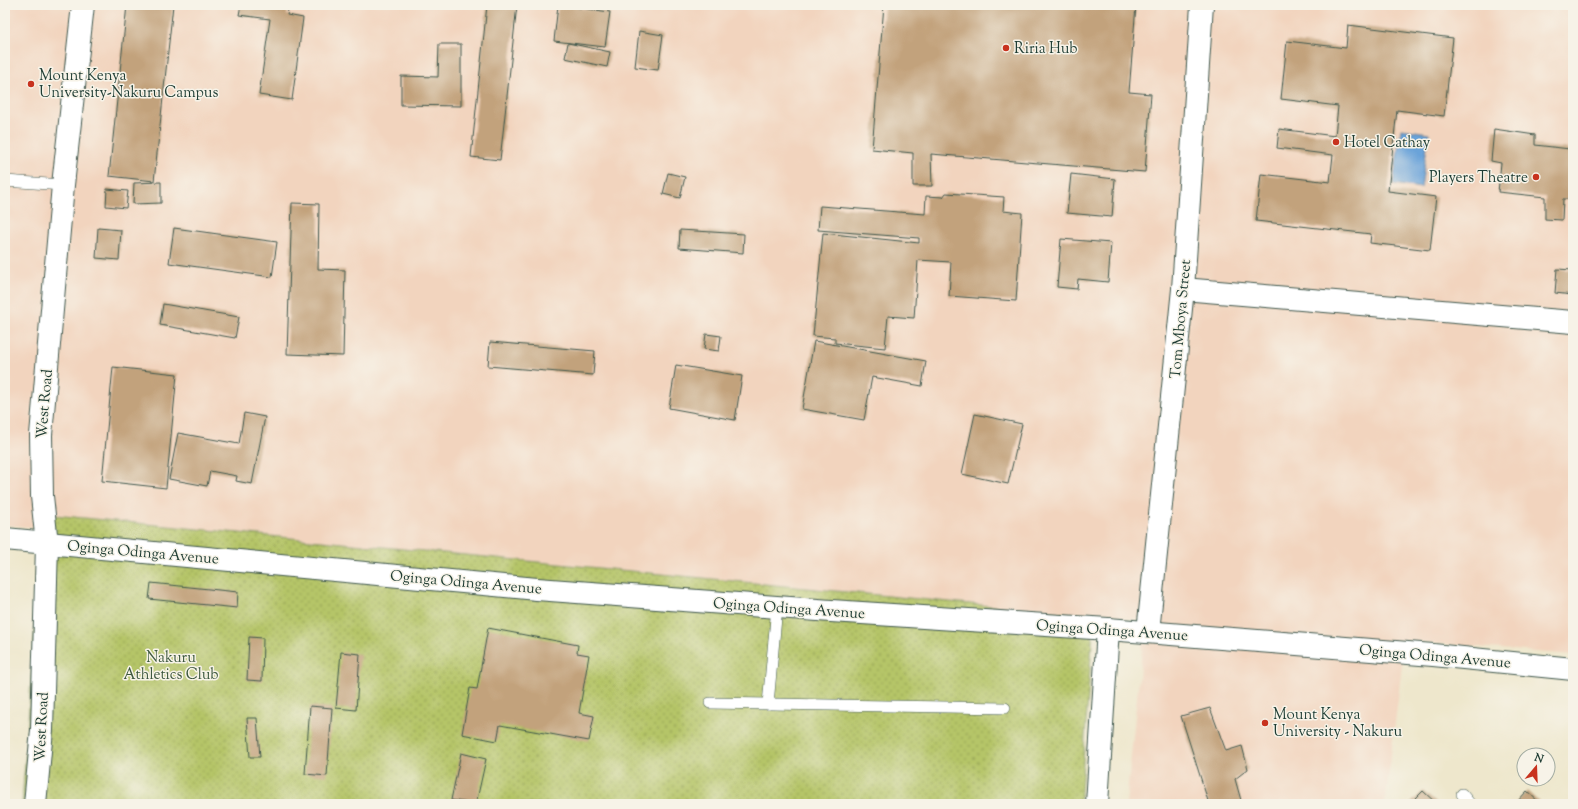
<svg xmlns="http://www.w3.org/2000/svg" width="1578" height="809" viewBox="0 0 1578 809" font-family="'Sorts Mill Goudy',serif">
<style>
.built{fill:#f2d4be}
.park{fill:url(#park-dots);stroke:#6a814e}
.water{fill:#6aa3d9;stroke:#447086}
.building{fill:#c2a27c}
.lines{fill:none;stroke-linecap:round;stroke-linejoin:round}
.lane-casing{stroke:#3e564b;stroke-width:12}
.street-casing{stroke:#3e564b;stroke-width:24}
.secondary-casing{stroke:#3e564b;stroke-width:24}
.lane{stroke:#fff;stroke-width:11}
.street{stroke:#fff;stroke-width:22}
.secondary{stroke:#fff;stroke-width:22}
.poi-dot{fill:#c8321e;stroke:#f7f3e8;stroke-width:1.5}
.labels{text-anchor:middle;stroke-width:3;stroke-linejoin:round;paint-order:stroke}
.poi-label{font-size:15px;fill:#1f3d34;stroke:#f7f3e8;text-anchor:start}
.street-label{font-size:15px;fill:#1f3d34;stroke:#f7f3e8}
.park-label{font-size:15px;fill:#3d583e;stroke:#f7f3e8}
</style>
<defs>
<pattern id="park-dots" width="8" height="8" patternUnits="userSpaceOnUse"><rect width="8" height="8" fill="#b5c568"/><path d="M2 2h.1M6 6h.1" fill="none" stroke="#93a156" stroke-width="1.8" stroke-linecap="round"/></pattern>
</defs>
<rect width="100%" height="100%" fill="#f7f3e8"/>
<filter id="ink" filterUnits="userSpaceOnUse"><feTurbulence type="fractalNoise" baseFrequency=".025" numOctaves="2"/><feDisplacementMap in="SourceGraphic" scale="8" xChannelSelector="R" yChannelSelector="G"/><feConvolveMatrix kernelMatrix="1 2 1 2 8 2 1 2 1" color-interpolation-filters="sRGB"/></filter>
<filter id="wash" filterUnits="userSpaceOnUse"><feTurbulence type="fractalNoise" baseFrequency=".012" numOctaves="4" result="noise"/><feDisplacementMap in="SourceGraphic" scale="16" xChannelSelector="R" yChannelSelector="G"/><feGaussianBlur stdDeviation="0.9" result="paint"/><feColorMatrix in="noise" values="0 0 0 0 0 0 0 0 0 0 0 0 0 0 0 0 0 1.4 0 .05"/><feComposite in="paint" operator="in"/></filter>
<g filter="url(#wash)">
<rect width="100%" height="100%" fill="#eee7cc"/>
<polygon class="built" points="5,5 1573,5 1573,655 1405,641 1385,804 1126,804 1145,620 5,525"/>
<polygon class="park" points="43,514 1094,616 1080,804 22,804"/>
<polygon class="water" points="1401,129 1429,133 1421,188 1393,184"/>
<g id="blocks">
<g class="building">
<polygon points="127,5 173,5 154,181 109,176"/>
<polygon points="241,5 289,5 287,15 303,18 292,100 259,95 270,19 239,15"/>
<polygon points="487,5 517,5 500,160 471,157"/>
<polygon points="558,5 610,12 605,47 554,41"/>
<polygon points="587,5 616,5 615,8 587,6"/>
<polygon points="884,5 1136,5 1129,92 1151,94 1145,172 931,154 932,186 913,186 913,153 872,149"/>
<polygon points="1348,25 1453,38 1444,116 1397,110 1388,191 1436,197 1430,250 1370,243 1371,234 1256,221 1261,174 1330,182 1333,155 1277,148 1279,129 1335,136 1338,106 1281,99 1287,41 1346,48"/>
<polygon points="639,31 663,35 658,70 635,67"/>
<polygon points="568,43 610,52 607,67 565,58"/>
<polygon points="439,44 461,44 461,106 401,105 401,76 438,77"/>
<polygon points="1494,129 1535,135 1535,145 1570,149 1573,138 1573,199 1563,199 1562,220 1545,219 1545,197 1498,192 1501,163 1491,161"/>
<polygon points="668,173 685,177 680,198 663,194"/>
<polygon points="1071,174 1115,179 1112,217 1067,213"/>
<polygon points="161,182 161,203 133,204 134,183"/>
<polygon points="107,189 128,191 126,208 106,206"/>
<polygon points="946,193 1004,197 1003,211 1022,213 1016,301 949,296 951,262 918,260 914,318 888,316 885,348 835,343 835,338 813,336 823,233 919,243 919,238 818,230 820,206 925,214 926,196 943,197"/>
<polygon points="292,203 319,204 318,269 345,270 343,356 287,354"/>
<polygon points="98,228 121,230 119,260 96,258"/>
<polygon points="174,228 277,242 272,277 169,263"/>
<polygon points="680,230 744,234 743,253 679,248"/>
<polygon points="1061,239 1111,243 1108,282 1078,279 1077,289 1057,287"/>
<polygon points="1557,269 1573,270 1573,295 1555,293"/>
<polygon points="163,304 239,317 235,338 160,325"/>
<polygon points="706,334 721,336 719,351 704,349"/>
<polygon points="814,341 926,361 922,386 872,377 864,420 802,409"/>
<polygon points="490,342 595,351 593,375 488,366"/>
<polygon points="676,365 742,376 735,420 669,408"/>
<polygon points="113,367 177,374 166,488 102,481"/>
<polygon points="244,413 265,417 252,484 236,481 237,476 210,471 207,486 169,479 178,433 239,444"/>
<polygon points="975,414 1022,424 1008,484 962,474"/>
<polygon points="151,583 238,592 237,608 149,599"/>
<polygon points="488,628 578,645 577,653 589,655 579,713 594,716 589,741 500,725 497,741 462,734 470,688 477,689"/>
<polygon points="249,637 263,638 262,681 247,680"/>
<polygon points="341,652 360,654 356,710 336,708"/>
<polygon points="310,706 332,708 327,776 305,774"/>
<polygon points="1210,708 1226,751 1242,746 1248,769 1235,779 1242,804 1209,804 1181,716"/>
<polygon points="247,718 257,718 260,757 250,757"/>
<polygon points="461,753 486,759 476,804 451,800"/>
<polygon points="1423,791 1437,804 1410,804"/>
<polygon points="1527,791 1541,804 1515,804"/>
</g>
</g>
</g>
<g filter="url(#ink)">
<use href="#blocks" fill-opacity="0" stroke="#3e564b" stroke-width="1"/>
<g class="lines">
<defs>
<g id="lane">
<polyline points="5,181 63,185"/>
<polyline points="710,703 1005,708"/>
<polyline points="768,704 777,607"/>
<polyline points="1462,794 1470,804"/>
</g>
<g id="street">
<polyline points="1183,289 1573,322"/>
<polyline points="5,539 537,589 831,611 1108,629 1433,655 1573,669"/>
<polyline points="1148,632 1183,289 1202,5"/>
<polyline points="1097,804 1108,629"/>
</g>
<polyline id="secondary" points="35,804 42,730 47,544 42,496 41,435 63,185 83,5"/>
</defs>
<use href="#lane" class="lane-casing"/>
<use href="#street" class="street-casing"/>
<use href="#secondary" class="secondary-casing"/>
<use href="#lane" class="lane"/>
<use href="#street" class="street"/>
<use href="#secondary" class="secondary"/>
</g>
</g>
<g class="poi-dot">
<circle cx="1006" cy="48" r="4"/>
<circle cx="31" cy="84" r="4"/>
<circle cx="1336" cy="142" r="4"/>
<circle cx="1536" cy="177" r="4"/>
<circle cx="1265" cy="723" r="4"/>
</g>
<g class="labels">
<g class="poi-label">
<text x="1014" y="53">Riria Hub</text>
<text x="39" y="80">Mount Kenya<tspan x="39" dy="17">University-Nakuru Campus</tspan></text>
<text x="1344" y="147">Hotel Cathay</text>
<text x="1528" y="182" text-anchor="end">Players Theatre</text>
<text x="1273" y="719">Mount Kenya<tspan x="1273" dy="17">University - Nakuru</tspan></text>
</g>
<g class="street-label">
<text transform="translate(1180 319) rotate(-85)" y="5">Tom Mboya Street</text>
<text transform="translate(44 404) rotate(-85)" y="5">West Road</text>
<text transform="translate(143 552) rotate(5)" y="5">Oginga Odinga Avenue</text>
<text transform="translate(466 582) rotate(5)" y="5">Oginga Odinga Avenue</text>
<text transform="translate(789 608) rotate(4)" y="5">Oginga Odinga Avenue</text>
<text transform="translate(1112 630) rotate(4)" y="5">Oginga Odinga Avenue</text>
<text transform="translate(1435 656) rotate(5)" y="5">Oginga Odinga Avenue</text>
<text transform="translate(41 727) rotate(-87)" y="5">West Road</text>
</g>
<g class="park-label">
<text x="171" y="662">Nakuru<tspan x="171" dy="17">Athletics Club</tspan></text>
</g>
</g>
<rect width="1578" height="809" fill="none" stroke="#f7f3e8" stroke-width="20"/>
<g transform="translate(1536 767) rotate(19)"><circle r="19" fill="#f7f3e8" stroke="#a1aaa0"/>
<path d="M0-3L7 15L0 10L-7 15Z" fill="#c8321e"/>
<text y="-6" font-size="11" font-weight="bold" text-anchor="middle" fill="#1f3d34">N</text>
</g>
</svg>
